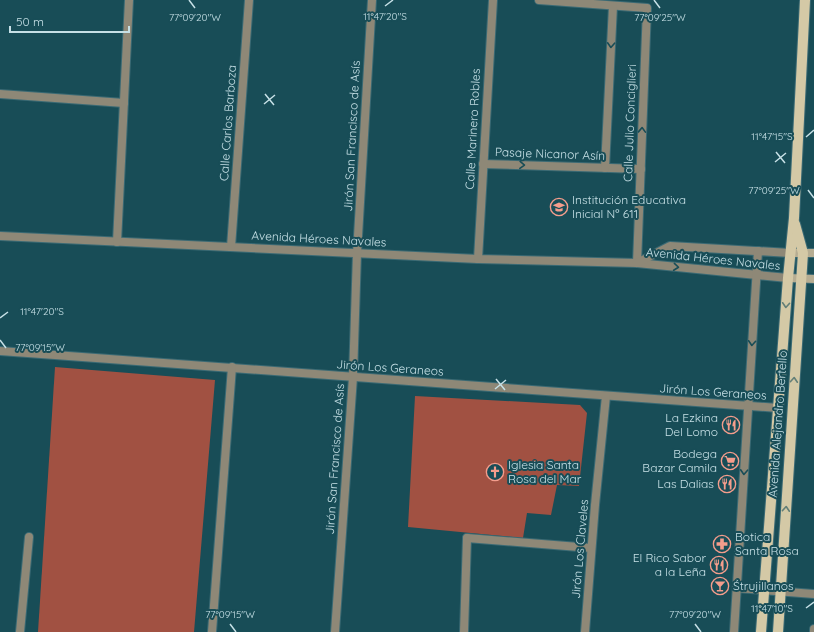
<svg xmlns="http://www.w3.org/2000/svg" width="814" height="632" viewBox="0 0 814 632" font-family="Quicksand,sans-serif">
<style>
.green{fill:#a15142}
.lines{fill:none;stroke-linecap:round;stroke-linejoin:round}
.lane-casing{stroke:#3b6a74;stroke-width:10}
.street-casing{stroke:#3b6a74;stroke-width:10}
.secondary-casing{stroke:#3b6a74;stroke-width:10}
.primary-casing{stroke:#3b6a74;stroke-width:12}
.lane{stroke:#8e8877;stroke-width:8}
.street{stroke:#8e8877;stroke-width:8}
.secondary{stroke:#b6ad92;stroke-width:8}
.primary{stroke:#d4c9a6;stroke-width:10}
.oneway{stroke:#184d57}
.oneway2{stroke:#637f77}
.ticks{fill:none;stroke:#c6e0e6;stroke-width:1.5}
.labels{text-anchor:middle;stroke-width:4;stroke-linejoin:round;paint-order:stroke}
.street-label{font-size:12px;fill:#c6e0e6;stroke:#184d57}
.poi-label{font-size:12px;fill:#c6e0e6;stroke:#184d57;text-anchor:start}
.ticks-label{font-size:10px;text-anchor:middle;fill:#c6e0e6;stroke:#184d57;stroke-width:4;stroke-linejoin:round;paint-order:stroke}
</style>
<rect width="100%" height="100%" fill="#184d57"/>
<g class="green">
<polygon points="55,367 215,380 194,632 38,632"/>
<polygon points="415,396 580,405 587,413 579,486 557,485 551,515 527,513 523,538 408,527"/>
</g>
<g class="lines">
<defs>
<g id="lane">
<polyline points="467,538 591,548"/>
<polyline points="20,632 29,537"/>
</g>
<g id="street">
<polyline points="539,0 647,8 637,263"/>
<polyline points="0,94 124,103"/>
<polyline points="483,164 641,169"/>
<polyline points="605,168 613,6"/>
<polyline points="0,236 478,259 637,263 788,278"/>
<polyline points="117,242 129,0"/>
<polyline points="231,247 249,0"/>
<polyline points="478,259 493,0"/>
<polyline points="637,263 670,246 790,253"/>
<path d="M0,351c259,18 518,38 778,57"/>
<polyline points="737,588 814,594"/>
<polyline points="212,632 232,367"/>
<polyline points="335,632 353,377 357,253 372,0"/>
<polyline points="464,632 467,538"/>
<polyline points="585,632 595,505 606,396"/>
<polyline points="734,632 758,251"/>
<polyline points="814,632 814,629"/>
</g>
<g id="secondary">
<polyline points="790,253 814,253"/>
<polyline points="788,278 814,279"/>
</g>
<g id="primary">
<polyline points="761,632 788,278 794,218 805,0"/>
<polyline points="778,632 803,253 795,224"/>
</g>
</defs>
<use href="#lane" class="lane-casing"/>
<use href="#street" class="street-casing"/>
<use href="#secondary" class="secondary-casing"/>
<use href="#primary" class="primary-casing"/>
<use href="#lane" class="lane"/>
<use href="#street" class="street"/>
<use href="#secondary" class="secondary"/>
<use href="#primary" class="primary"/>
</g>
<defs><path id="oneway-chevron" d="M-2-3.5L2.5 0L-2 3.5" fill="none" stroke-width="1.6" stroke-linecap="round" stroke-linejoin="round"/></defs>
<g class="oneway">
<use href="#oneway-chevron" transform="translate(611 45) rotate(93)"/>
<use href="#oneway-chevron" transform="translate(642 130) rotate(-88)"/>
<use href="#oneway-chevron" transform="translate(522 165) rotate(2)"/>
<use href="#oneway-chevron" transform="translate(676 267) rotate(6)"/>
<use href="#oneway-chevron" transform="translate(752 343) rotate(94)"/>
<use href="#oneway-chevron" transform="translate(744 472) rotate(93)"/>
</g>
<g class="oneway2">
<use href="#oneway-chevron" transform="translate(786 305) rotate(94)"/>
<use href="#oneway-chevron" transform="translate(794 380) rotate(-86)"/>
<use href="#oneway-chevron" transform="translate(786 509) rotate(-86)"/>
</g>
<path class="ticks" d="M189,0l6,8M654,0l6,8M385,6l8,-6M265,94l9,11M264,104l11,-9M806,137l8,-7M776,152l9,11M775,162l11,-9M808,190l6,8M0,318l8,-6M0,340l6,8M496,379l9,11M495,389l11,-9M806,608l8,-6M230,624l6,8M695,624l6,8"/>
<defs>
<symbol id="school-ring" viewBox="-11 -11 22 22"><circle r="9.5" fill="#184d57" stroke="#f49d8c" stroke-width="1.5"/><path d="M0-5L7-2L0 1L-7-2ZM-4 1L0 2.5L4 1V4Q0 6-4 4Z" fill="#f49d8c"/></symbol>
<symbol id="restaurant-ring" viewBox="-11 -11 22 22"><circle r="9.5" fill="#184d57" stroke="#f49d8c" stroke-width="1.5"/><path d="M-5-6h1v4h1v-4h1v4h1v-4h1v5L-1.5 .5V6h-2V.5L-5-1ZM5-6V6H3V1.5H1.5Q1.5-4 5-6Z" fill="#f49d8c"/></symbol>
<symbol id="supermarket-ring" viewBox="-11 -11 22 22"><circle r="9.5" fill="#184d57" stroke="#f49d8c" stroke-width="1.5"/><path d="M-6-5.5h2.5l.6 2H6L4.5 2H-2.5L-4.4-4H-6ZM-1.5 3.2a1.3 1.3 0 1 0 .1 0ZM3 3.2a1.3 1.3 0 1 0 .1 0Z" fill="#f49d8c"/></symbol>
<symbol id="church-ring" viewBox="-11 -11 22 22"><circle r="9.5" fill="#184d57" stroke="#f49d8c" stroke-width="1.5"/><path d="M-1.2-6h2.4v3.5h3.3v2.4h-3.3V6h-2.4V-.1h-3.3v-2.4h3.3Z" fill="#f49d8c"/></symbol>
<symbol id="pharmacy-ring" viewBox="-11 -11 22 22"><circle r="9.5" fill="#184d57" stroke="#f49d8c" stroke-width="1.5"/><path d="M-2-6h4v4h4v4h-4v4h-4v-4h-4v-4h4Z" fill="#f49d8c"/></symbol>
<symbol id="bar-ring" viewBox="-11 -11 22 22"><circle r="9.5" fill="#184d57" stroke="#f49d8c" stroke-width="1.5"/><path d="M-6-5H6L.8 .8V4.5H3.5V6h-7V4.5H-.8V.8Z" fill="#f49d8c"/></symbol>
</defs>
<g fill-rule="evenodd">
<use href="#school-ring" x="549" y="197" width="20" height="20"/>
<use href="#restaurant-ring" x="721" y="415" width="20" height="20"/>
<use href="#supermarket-ring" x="720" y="451" width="20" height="20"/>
<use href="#church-ring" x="485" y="462" width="20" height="20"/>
<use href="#restaurant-ring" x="717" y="474" width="20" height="20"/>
<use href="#pharmacy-ring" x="712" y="534" width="20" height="20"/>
<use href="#restaurant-ring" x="709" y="555" width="20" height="20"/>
<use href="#bar-ring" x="710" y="576" width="20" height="20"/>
</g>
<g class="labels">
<g class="street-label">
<text transform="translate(228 123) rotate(-86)" y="4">Calle Carlos Barboza</text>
<text transform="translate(630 123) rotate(-88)" y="4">Calle Julio Conciglieri</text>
<text transform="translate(473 129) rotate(-87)" y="4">Calle Marinero Robles</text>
<text transform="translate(352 136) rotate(-87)" y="4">Jirón San Francisco de Asís</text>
<text transform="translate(550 154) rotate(2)" y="4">Pasaje Nicanor Asín</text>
<text transform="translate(319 239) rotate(3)" y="4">Avenida Héroes Navales</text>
<text transform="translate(713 259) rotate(6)" y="4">Avenida Héroes Navales</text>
<text transform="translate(390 368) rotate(4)" y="4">Jirón Los Geraneos</text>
<text transform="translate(713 392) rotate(4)" y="4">Jirón Los Geraneos</text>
<text transform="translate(778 424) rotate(-86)" y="4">Avenida Alejandro Bertello</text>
<text transform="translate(335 459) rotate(-86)" y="4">Jirón San Francisco de Asís</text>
<text transform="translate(580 549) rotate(-85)" y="4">Jirón Los Claveles</text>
</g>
<g class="poi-label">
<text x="572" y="204">Institución Educativa<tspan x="572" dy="14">Inicial Nº 611</tspan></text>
<text x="718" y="422" text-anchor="end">La Ezkina<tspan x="718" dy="14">Del Lomo</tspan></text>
<text x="717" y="458" text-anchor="end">Bodega<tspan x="717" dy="14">Bazar Camila</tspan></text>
<text x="508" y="469">Iglesia Santa<tspan x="508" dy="14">Rosa del Mar</tspan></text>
<text x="714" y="488" text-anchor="end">Las Dalias</text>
<text x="735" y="541">Botica<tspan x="735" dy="14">Santa Rosa</tspan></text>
<text x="706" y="562" text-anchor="end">El Rico Sabor<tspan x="706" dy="14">a la Leña</tspan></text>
<text x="733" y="590">Śtrujillanos</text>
</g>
</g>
<g class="ticks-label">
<text x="385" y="20">11°47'20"S</text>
<text x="195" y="21">77°09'20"W</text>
<text x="660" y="21">77°09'25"W</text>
<text x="772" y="140">11°47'15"S</text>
<text x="774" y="194">77°09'25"W</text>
<text x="42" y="315">11°47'20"S</text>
<text x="40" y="351">77°09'15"W</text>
<text x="772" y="612">11°47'10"S</text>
<text x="230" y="618">77°09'15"W</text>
<text x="695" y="618">77°09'20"W</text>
</g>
<path d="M10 26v6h119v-6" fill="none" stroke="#c6e0e6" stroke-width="2"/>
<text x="16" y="26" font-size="12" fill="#c6e0e6" stroke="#184d57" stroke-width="3" paint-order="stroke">50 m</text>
</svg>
